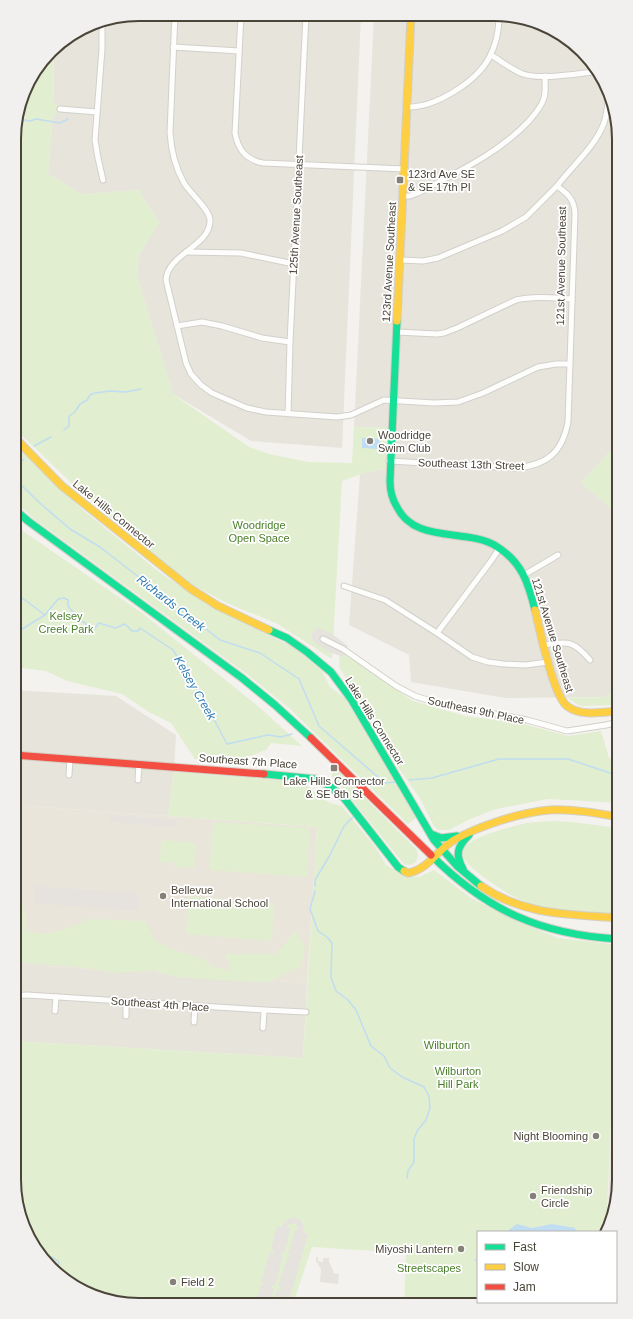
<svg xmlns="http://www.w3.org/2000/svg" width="633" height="1319" viewBox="0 0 633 1319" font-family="Arial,sans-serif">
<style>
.residential{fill:#e7e4dc}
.education{fill:#eae5da}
.green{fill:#e1eecf}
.parking{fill:#e6e3df}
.water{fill:#c0ddf1}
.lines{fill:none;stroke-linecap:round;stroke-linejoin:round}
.stream{stroke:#c0ddf1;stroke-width:1.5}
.street-casing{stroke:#d2d0cb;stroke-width:7}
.fast-casing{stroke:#d3cfc5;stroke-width:9}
.slow-casing{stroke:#d3cfc5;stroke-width:9}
.jam-casing{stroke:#d3cfc5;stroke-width:9}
.street{stroke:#fdfdfc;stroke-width:5}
.fast{stroke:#16e098;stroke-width:7}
.slow{stroke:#ffcf43;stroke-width:7}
.jam{stroke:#f24e42;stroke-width:7}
.poi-dot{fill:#868178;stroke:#fff;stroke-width:1.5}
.labels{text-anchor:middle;stroke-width:3.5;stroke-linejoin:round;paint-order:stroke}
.poi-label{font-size:11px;fill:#4b4439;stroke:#fff;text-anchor:start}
.street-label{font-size:11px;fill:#4b4439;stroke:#fff}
.park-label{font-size:11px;fill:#4a7f2a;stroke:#fff}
.water-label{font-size:12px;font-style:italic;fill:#2e7ab2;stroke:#fff}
.rim{fill:none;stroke:#4b4439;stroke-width:2}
</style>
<rect width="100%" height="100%" fill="#f4f2ee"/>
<g class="residential">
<polygon points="139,14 361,15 342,448 251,441 173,394 137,276 139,255 159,223 139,190 81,194 48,174 53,114 54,48 56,45 92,23"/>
<polygon points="374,15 518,16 576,45 612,99 619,139 619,173 613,183 612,449 581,483 618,514 619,684 607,697 505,698 411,682 409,655 349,625 360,474 367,472 386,469 387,428 354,427"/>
<polygon points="14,690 116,696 176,735 174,772 168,816 14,805"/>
<polygon points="14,964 307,983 303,1058 14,1041"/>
<polygon points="615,1036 619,1036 619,1188 612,1220 607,1231"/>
</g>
<polygon class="education" points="14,805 317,827 307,983 14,964"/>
<g class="green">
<polygon points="54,48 53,103 60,106 59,112 53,115 48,174 81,194 139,190 159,223 139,255 137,276 173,394 249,447 269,454 308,462 352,463 354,427 387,428 386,469 367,472 342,481 332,659 278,624 227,603 196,587 131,536 79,490 14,428 14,131 27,84"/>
<polygon points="619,173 619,524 618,514 581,483 612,449 613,183"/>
<polygon points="14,442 32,462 83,510 158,571 206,604 293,647 322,671 330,687 345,698 416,818 408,824 289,708 248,675 33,518 14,500"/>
<polygon points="14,525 142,613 258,706 302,746 271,743 266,750 237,761 195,759 171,723 149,712 122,694 67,681 46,671 14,667"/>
<polygon points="340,649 413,701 465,716 520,723 568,736 601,731 609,758 619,761 619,803 548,799 496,809 470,819 449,830 438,830 434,826 421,800 398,767 382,735 339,667"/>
<polygon points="619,684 619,705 580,706 567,698 607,697"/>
<polygon points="337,770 417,850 418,855 416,862 410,865 404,864 332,776 332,771"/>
<polygon points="174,772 292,781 309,787 319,797 330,803 342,806 376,848 386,865 405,876 419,877 434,870 471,898 521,923 558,938 619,945 619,1035 615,1035 606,1232 478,1232 478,1302 512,1302 494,1305 404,1305 406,1253 312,1247 293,1304 123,1304 84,1292 57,1274 21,1220 14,1180 14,1041 303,1058 317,827 168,816"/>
<path d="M555,821l16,1 48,6v86c-33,-2 -73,-1 -102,-16 -11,-5 -57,-33 -55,-46 3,-15 52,-26 65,-29 9,-1 19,-2 28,-2z"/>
<polygon points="213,822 310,828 307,877 209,870"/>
<polygon points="161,840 196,843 194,868 175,867 175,863 160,862"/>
<path d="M14,895c13,6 11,24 12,36l18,3 24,-6 21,-9 56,2 11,21 19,8 26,8 12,9 18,3 -6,-16h49l9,-7 11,-16c14,16 13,17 6,36l-31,15 -32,-1 -61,-4 -23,-7 -35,3 -46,-7 -58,-4z"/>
<polygon points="189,896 274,903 272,941 186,934"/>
</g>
<g class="parking">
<polygon points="318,628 331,633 348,646 343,657 329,652 314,642 311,637 312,633"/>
<polygon points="110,815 177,820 176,827 110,822"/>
<polygon points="35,886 136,893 139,897 138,911 34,903"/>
<polygon points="294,1217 301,1220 303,1225 304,1233 308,1234 288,1304 273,1304 277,1289 280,1290 281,1289 281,1287 278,1286 287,1258 290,1257 290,1255 288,1254 295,1230 298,1230 298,1226 294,1223 290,1224 287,1226 288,1228 291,1228 284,1253 280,1253 280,1255 283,1256 275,1285 271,1285 271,1287 274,1289 269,1304 255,1304 261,1284 264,1284 264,1282 261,1282 270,1252 273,1253 274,1251 271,1249 277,1226 281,1227 286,1220"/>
<polygon points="316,1257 318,1257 318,1261 323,1262 323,1258 329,1258 329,1262 333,1270 333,1273 339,1274 338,1284 320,1282 321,1269 316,1261"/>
</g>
<g class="water">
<polygon points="362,438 380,439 380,449 362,448"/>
<polygon points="517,1224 532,1228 552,1224 575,1228 576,1232 506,1232"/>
</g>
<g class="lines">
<g class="stream">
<polyline points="17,119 30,121 36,119 60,123 68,119"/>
<polyline points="64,430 69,426 69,416 75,412 80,404 87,400 90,395 95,393 110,391 126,392 141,389"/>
<polyline points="34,446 51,437"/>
<polyline points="14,472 17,465 24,459"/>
<polyline points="14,478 41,504 70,529 100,547 220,640 260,653 299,679 319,726 385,783 395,782"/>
<polyline points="14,592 45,615 58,599 64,598 68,600 68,606 79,620 85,623 90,629 94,629 99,623 115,628 125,624 132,631 138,631 140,628 173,650 202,697 227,744 268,735 281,737 292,734"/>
<polyline points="14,634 45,615"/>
<polyline points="409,780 432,778 499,759 568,759 619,776"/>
<polyline points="315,886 315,880 330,855 344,826 353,817"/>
<polyline points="315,891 310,909 318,931 328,938 332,943 331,977 336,991 348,1000 356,1010 371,1046 384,1056 390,1068 402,1077 424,1087 429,1096 430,1108 426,1120 417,1131 414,1139 414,1162 408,1171 407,1178"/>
<polyline points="46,1258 52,1257 58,1261 59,1264"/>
<polyline points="475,1260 478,1259"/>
</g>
<defs>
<g id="street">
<path d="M175,14l-5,118c1,18 5,35 14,51 6,10 26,27 26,37 1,26 -43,34 -44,60l20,83 5,11 10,11 11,8 35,15 19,4 71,5 14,-2 33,-15 50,3 24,-1 25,-9 55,-26 18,-3h13"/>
<path d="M241,15l-6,118c3,17 11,27 28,30l142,6"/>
<polyline points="102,21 102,49 95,140 98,158 103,180"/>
<polyline points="173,47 239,51"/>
<path d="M491,55c10,6 21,15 32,19 17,6 52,0 71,-2"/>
<path d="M407,107c28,1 69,-25 82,-49 7,-13 10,-27 10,-42"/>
<polyline points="60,109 97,112"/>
<path d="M403,196h7l8,-3c39,-21 80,-39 111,-72 6,-7 13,-15 15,-23 2,-7 1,-15 1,-22"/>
<polyline points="186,252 241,253 294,264"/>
<polyline points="401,260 423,261 438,258 502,231 526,217 557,186"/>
<polyline points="177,326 202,322 222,326 262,338 290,342"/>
<path d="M397,332l40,2 7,-1 13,-5 59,-28c18,-4 37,-2 56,-1"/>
<polyline points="288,414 290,342 306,15"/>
<path d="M389,461l127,7c31,-3 46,-15 52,-46l7,-209c-1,-14 -7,-19 -18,-27 15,-20 38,-39 47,-63 3,-9 4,-19 5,-28"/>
<polyline points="524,575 558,555"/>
<polyline points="344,586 385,600 437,633 472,657 488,662 503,664 526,665 548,662"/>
<polyline points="437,633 491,561 499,549"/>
<polyline points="323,639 343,649 396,686 415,696 437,703 527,720 567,731 606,725 619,722"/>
<path d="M545,645c23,-4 29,-4 45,15"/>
<polyline points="69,775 70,759"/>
<polyline points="138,780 139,764"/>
<polyline points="14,996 27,995 264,1010 306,1012"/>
<polyline points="55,1011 56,997"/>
<polyline points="126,1016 126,1002"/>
<polyline points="194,1022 195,1006"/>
<polyline points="263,1028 264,1010"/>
</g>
<g id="fast">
<path d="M397,321l-7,160c0,10 2,18 7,26 18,37 69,21 99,39 26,16 32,36 39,64"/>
<polyline points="14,509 28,521 242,678 275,705 311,738"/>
<polyline points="269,630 287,638 307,652 331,672 351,699 434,840 457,866 481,886"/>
<polyline points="264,774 316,779 331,787 344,798 398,867 404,871"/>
<polyline points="431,834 441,838 457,836"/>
<path d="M431,855c55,55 110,80 188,84"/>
<path d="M463,869c-8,-15 -6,-22 6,-34"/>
</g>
<g id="slow">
<polyline points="397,321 411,16"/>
<polyline points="14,437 62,486 191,589 218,606 269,630"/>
<path d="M535,610c5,20 18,85 32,96 14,11 36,6 52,5"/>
<path d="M404,871l4,2c21,-4 29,-23 46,-33 25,-14 67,-28 96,-30 23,-1 46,3 69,7"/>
<path d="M481,886c44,30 88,28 138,32"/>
</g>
<g id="jam">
<polyline points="311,738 431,855"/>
<polyline points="14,755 264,774"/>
</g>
</defs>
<use href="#street" class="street-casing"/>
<use href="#fast" class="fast-casing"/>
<use href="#slow" class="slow-casing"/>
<use href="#jam" class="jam-casing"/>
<use href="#street" class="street"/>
<use href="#fast" class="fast"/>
<use href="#slow" class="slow"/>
<use href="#jam" class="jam"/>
</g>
<g class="poi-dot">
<rect x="396" y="176" width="8" height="8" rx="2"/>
<circle cx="370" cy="441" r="4"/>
<rect x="330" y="764" width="8" height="8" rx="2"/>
<circle cx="163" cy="896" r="4"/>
<circle cx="596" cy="1136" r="4"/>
<circle cx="533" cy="1196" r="4"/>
<circle cx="461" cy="1249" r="4"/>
<circle cx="173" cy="1282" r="4"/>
</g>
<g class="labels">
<g class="poi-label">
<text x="408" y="178">123rd Ave SE<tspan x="408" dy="13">&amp; SE 17th Pl</tspan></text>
<text x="378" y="439">Woodridge<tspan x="378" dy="13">Swim Club</tspan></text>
<text x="334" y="785" text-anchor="middle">Lake Hills Connector<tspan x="334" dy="13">&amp; SE 8th St</tspan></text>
<text x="171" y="894">Bellevue<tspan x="171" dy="13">International School</tspan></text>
<text x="588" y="1140" text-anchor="end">Night Blooming</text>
<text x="541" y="1194">Friendship<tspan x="541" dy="13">Circle</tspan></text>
<text x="453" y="1253" text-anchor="end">Miyoshi Lantern</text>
<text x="181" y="1286">Field 2</text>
</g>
<g class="street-label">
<text transform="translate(296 215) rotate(-87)" y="4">125th Avenue Southeast</text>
<text transform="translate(389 262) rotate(-87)" y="4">123rd Avenue Southeast</text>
<text transform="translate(561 266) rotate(-89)" y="4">121st Avenue Southeast</text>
<text transform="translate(471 464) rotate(2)" y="4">Southeast 13th Street</text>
<text transform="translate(114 514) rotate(39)" y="4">Lake Hills Connector</text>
<text transform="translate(553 635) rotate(73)" y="4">121st Avenue Southeast</text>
<text transform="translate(476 710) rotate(12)" y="4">Southeast 9th Place</text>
<text transform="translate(375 721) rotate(58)" y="4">Lake Hills Connector</text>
<text transform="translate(248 761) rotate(4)" y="4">Southeast 7th Place</text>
<text transform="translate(160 1004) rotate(4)" y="4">Southeast 4th Place</text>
</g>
<g class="park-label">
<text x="259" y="529">Woodridge<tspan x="259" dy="13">Open Space</tspan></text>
<text x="66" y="620">Kelsey<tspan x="66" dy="13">Creek Park</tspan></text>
<text x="447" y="1049">Wilburton</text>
<text x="458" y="1075">Wilburton<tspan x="458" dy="13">Hill Park</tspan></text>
<text x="429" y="1272">Streetscapes</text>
</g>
<g class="water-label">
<text transform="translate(171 603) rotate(38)" y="4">Richards Creek</text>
<text transform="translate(195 688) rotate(60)" y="4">Kelsey Creek</text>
</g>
</g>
<path d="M0 0H633V1319H0ZM139 21H494A118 118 0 0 1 612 139V1180A118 118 0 0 1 494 1298H139A118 118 0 0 1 21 1180V139A118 118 0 0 1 139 21Z" fill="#f1f0ef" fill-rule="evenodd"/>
<path class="rim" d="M139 21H494A118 118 0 0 1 612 139V1180A118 118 0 0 1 494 1298H139A118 118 0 0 1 21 1180V139A118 118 0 0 1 139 21Z"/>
<rect x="477" y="1231" width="140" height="72" fill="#ffffff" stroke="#b7b4b0"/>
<rect x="485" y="1244" width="20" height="6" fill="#16e098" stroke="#b7b4b0"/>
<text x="513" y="1251" font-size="12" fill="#4b4439">Fast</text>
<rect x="485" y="1264" width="20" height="6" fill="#ffcf43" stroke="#b7b4b0"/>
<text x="513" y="1271" font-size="12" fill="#4b4439">Slow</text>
<rect x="485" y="1284" width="20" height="6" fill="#f24e42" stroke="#b7b4b0"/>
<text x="513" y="1291" font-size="12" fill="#4b4439">Jam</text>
</svg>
